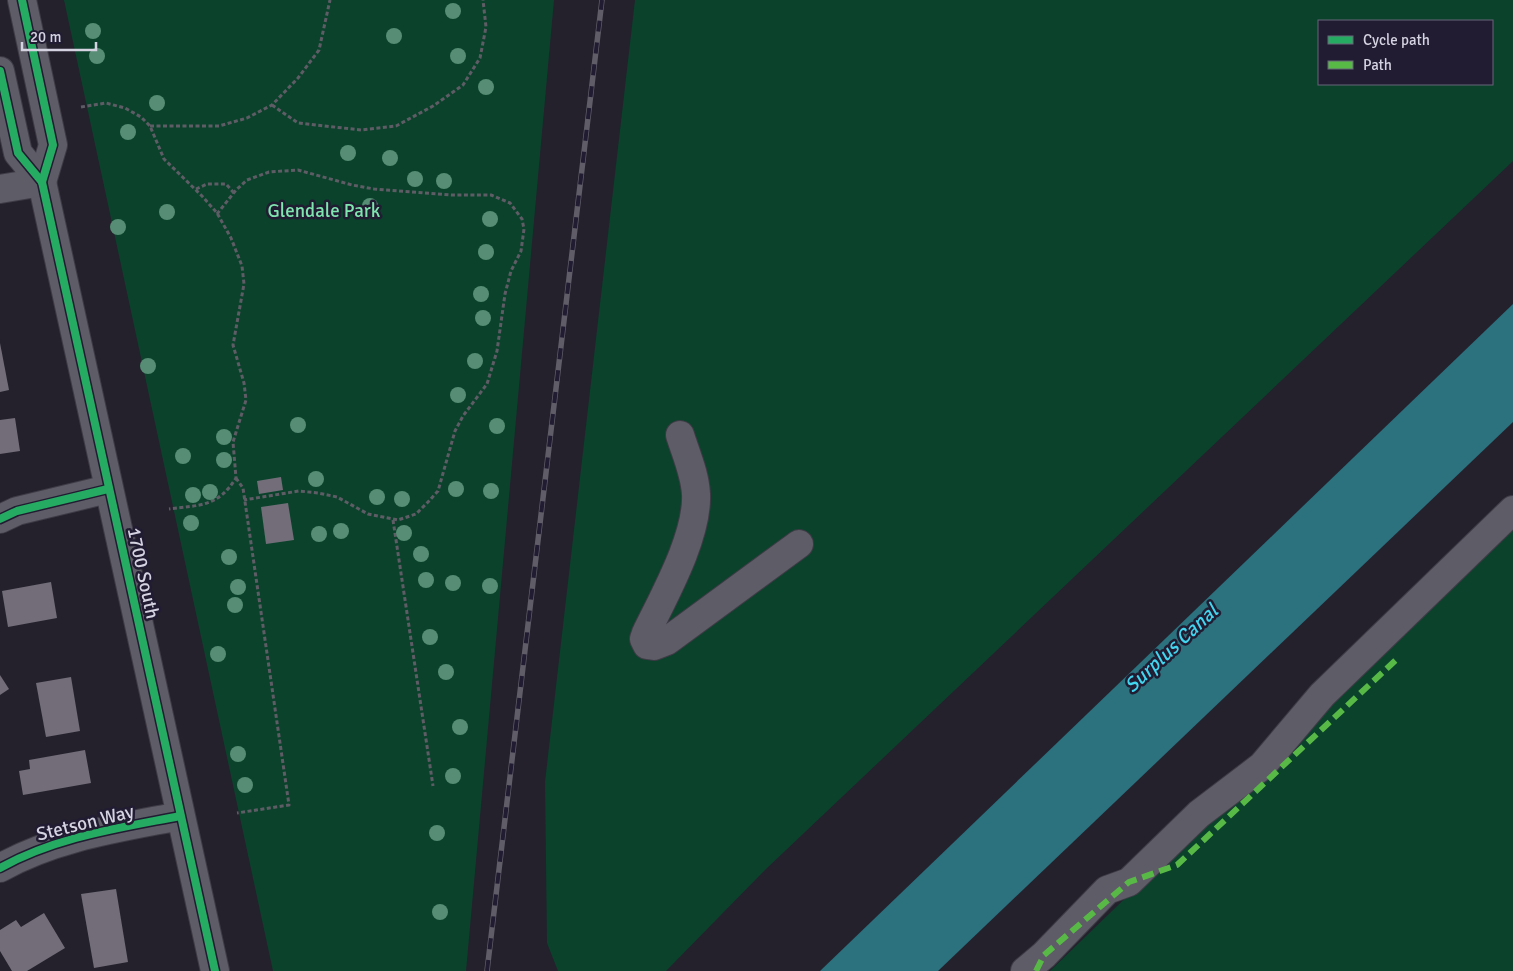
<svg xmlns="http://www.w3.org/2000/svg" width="1513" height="971" viewBox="0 0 1513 971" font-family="Signika,sans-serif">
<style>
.green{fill:#0b422c;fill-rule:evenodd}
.water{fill:#2b717e}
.building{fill:#726d78}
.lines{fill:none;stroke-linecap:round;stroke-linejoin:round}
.minor-casing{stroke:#3e3b46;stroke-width:30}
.path{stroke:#5e5c65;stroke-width:3;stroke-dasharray:4 2.5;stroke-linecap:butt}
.minor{stroke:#5e5c66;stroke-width:28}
.rail-casing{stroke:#605d68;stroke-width:5.5}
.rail{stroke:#211c32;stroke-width:4;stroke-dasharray:11;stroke-linecap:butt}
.quiet{stroke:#58b947;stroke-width:6;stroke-dasharray:12 6;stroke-linecap:butt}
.cycleway-casing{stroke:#211c32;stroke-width:11}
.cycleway{stroke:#26ab63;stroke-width:8}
.tree{fill:#568d74}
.labels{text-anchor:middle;stroke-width:5;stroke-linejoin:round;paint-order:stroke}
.park-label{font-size:19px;fill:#7fe6af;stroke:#211c32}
.street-label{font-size:19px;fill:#d5d2e1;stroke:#211c32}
.water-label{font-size:20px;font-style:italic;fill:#41d5ef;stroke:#211c32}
</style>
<rect width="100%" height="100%" fill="#24212d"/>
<g class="green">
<polygon points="64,0 554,0 466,971 273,971"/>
<path d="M635,0h878v161l-747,708 -100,102h-108l-11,-28 -2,-161zM1319,21h173v63h-173z"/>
<polygon points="1513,523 1513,971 1050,971"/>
</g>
<polygon class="water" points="1513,304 1513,422 938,971 820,971"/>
<g class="building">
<polygon points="0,343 9,390 0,392"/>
<polygon points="15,418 20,451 0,454 0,420"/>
<polygon points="281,477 283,490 259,494 257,481"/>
<polygon points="288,503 294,540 266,544 261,507"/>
<polygon points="51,582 57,618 8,627 2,591"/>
<polygon points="0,675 9,689 0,695"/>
<polygon points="71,677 80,731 46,737 36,683"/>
<polygon points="85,750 91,783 23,795 19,771 30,769 29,760"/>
<polygon points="116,889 128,962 94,968 81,894"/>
<polygon points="44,913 65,948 27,971 12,971 0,951 0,930 16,920 21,927"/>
</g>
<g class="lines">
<defs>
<g id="minor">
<polyline points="22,0 53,145 42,182"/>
<polyline points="0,71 18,153 42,182 215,971"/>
<polyline points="0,189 42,182"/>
<path d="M680,435c6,19 15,39 16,59 2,42 -32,102 -50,139l-2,6 3,6 7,1 13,-5 132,-97"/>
<polyline points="0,519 17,511 108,489"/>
<path d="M0,868c55,-31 119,-40 180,-52"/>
<polyline points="1025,971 1044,955 1107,890 1129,882 1199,814 1262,766 1322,695 1513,510"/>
</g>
</defs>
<use href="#minor" class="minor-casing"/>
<g class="path">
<polyline points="272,105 298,123 361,130 396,126 433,106 463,85 480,58 486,27 483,0"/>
<path d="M81,107l25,-4 19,5 16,9 9,9 14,33 38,37 15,17 14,25 11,28 2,18 -11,61 11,38 2,17 -13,42 3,36c-18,29 -36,27 -67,31"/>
<polyline points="150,126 219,126 247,118 272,105 298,78 319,50 330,0"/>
<polyline points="196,189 207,184 226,184 234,193"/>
<polyline points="217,214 236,190 247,180 269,172 298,170 352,185 374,189 451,195 491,195 510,203 522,219 524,229 521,251 511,271 505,294 497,351 487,384 463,416 455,431 438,491 428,502 416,514 398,520 368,514 337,497 318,493 299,491 244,500"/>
<polyline points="236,478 243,488 289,805 237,813"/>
<polyline points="393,520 433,786"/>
</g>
<use href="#minor" class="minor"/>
<defs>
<polyline id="rail" points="487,971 602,0"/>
</defs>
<use href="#rail" class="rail-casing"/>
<use href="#rail" class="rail"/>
<polyline class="quiet" points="1036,971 1044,955 1129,882 1177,865 1398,658"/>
<defs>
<g id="cycleway">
<polyline points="22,0 53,145 42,182"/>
<polyline points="0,71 18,153 42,182 215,971"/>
<polyline points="0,519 17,511 108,489"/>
<path d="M0,868c55,-31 119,-40 180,-52"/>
</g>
</defs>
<use href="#cycleway" class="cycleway-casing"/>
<use href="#cycleway" class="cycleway"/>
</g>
<g class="tree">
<circle cx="453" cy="11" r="8"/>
<circle cx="93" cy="31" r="8"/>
<circle cx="394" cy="36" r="8"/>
<circle cx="97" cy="56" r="8"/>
<circle cx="458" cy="56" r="8"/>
<circle cx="486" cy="87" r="8"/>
<circle cx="157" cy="103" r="8"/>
<circle cx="128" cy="132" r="8"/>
<circle cx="348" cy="153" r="8"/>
<circle cx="390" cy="158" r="8"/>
<circle cx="415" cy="179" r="8"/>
<circle cx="444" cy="181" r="8"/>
<circle cx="370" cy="206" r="8"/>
<circle cx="167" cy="212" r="8"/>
<circle cx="490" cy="219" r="8"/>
<circle cx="118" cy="227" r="8"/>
<circle cx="486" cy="252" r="8"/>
<circle cx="481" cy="294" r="8"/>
<circle cx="483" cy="318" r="8"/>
<circle cx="475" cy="361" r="8"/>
<circle cx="148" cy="366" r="8"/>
<circle cx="458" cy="395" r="8"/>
<circle cx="298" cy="425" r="8"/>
<circle cx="497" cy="426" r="8"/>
<circle cx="224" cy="437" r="8"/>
<circle cx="183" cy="456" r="8"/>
<circle cx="224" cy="460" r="8"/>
<circle cx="316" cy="479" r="8"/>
<circle cx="456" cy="489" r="8"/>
<circle cx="491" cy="491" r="8"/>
<circle cx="210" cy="492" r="8"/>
<circle cx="193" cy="495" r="8"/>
<circle cx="377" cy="497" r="8"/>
<circle cx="402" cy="499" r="8"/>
<circle cx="191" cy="523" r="8"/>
<circle cx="341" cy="531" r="8"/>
<circle cx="404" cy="533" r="8"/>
<circle cx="319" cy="534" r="8"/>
<circle cx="421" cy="554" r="8"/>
<circle cx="229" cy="557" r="8"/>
<circle cx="426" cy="580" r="8"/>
<circle cx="453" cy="583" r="8"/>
<circle cx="490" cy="586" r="8"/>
<circle cx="238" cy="587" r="8"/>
<circle cx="235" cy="605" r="8"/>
<circle cx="430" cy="637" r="8"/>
<circle cx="218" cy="654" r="8"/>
<circle cx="446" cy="672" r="8"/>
<circle cx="460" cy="727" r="8"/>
<circle cx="238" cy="754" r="8"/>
<circle cx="453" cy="776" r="8"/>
<circle cx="245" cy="785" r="8"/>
<circle cx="437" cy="833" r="8"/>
<circle cx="440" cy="912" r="8"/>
</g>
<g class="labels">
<g class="park-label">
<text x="324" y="217">Glendale Park</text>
</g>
<g class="street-label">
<text transform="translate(144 573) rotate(78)" y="7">1700 South</text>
<text transform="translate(85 822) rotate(-14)" y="7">Stetson Way</text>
</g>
<g class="water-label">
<text transform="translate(1171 648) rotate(-43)" y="7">Surplus Canal</text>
</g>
</g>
<rect x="1318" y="20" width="175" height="65" fill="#211c32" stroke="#696578"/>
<rect x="1328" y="36" width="25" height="8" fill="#26ab63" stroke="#696578"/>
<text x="1363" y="45" font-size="15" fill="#d5d2e1">Cycle path</text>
<rect x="1328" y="61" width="25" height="8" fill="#58b947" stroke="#696578"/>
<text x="1363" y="70" font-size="15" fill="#d5d2e1">Path</text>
<path d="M22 42v8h74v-8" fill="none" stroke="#d5d2e1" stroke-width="2.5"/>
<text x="30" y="42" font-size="15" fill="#d5d2e1" stroke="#211c32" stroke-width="4" paint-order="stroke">20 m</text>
</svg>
